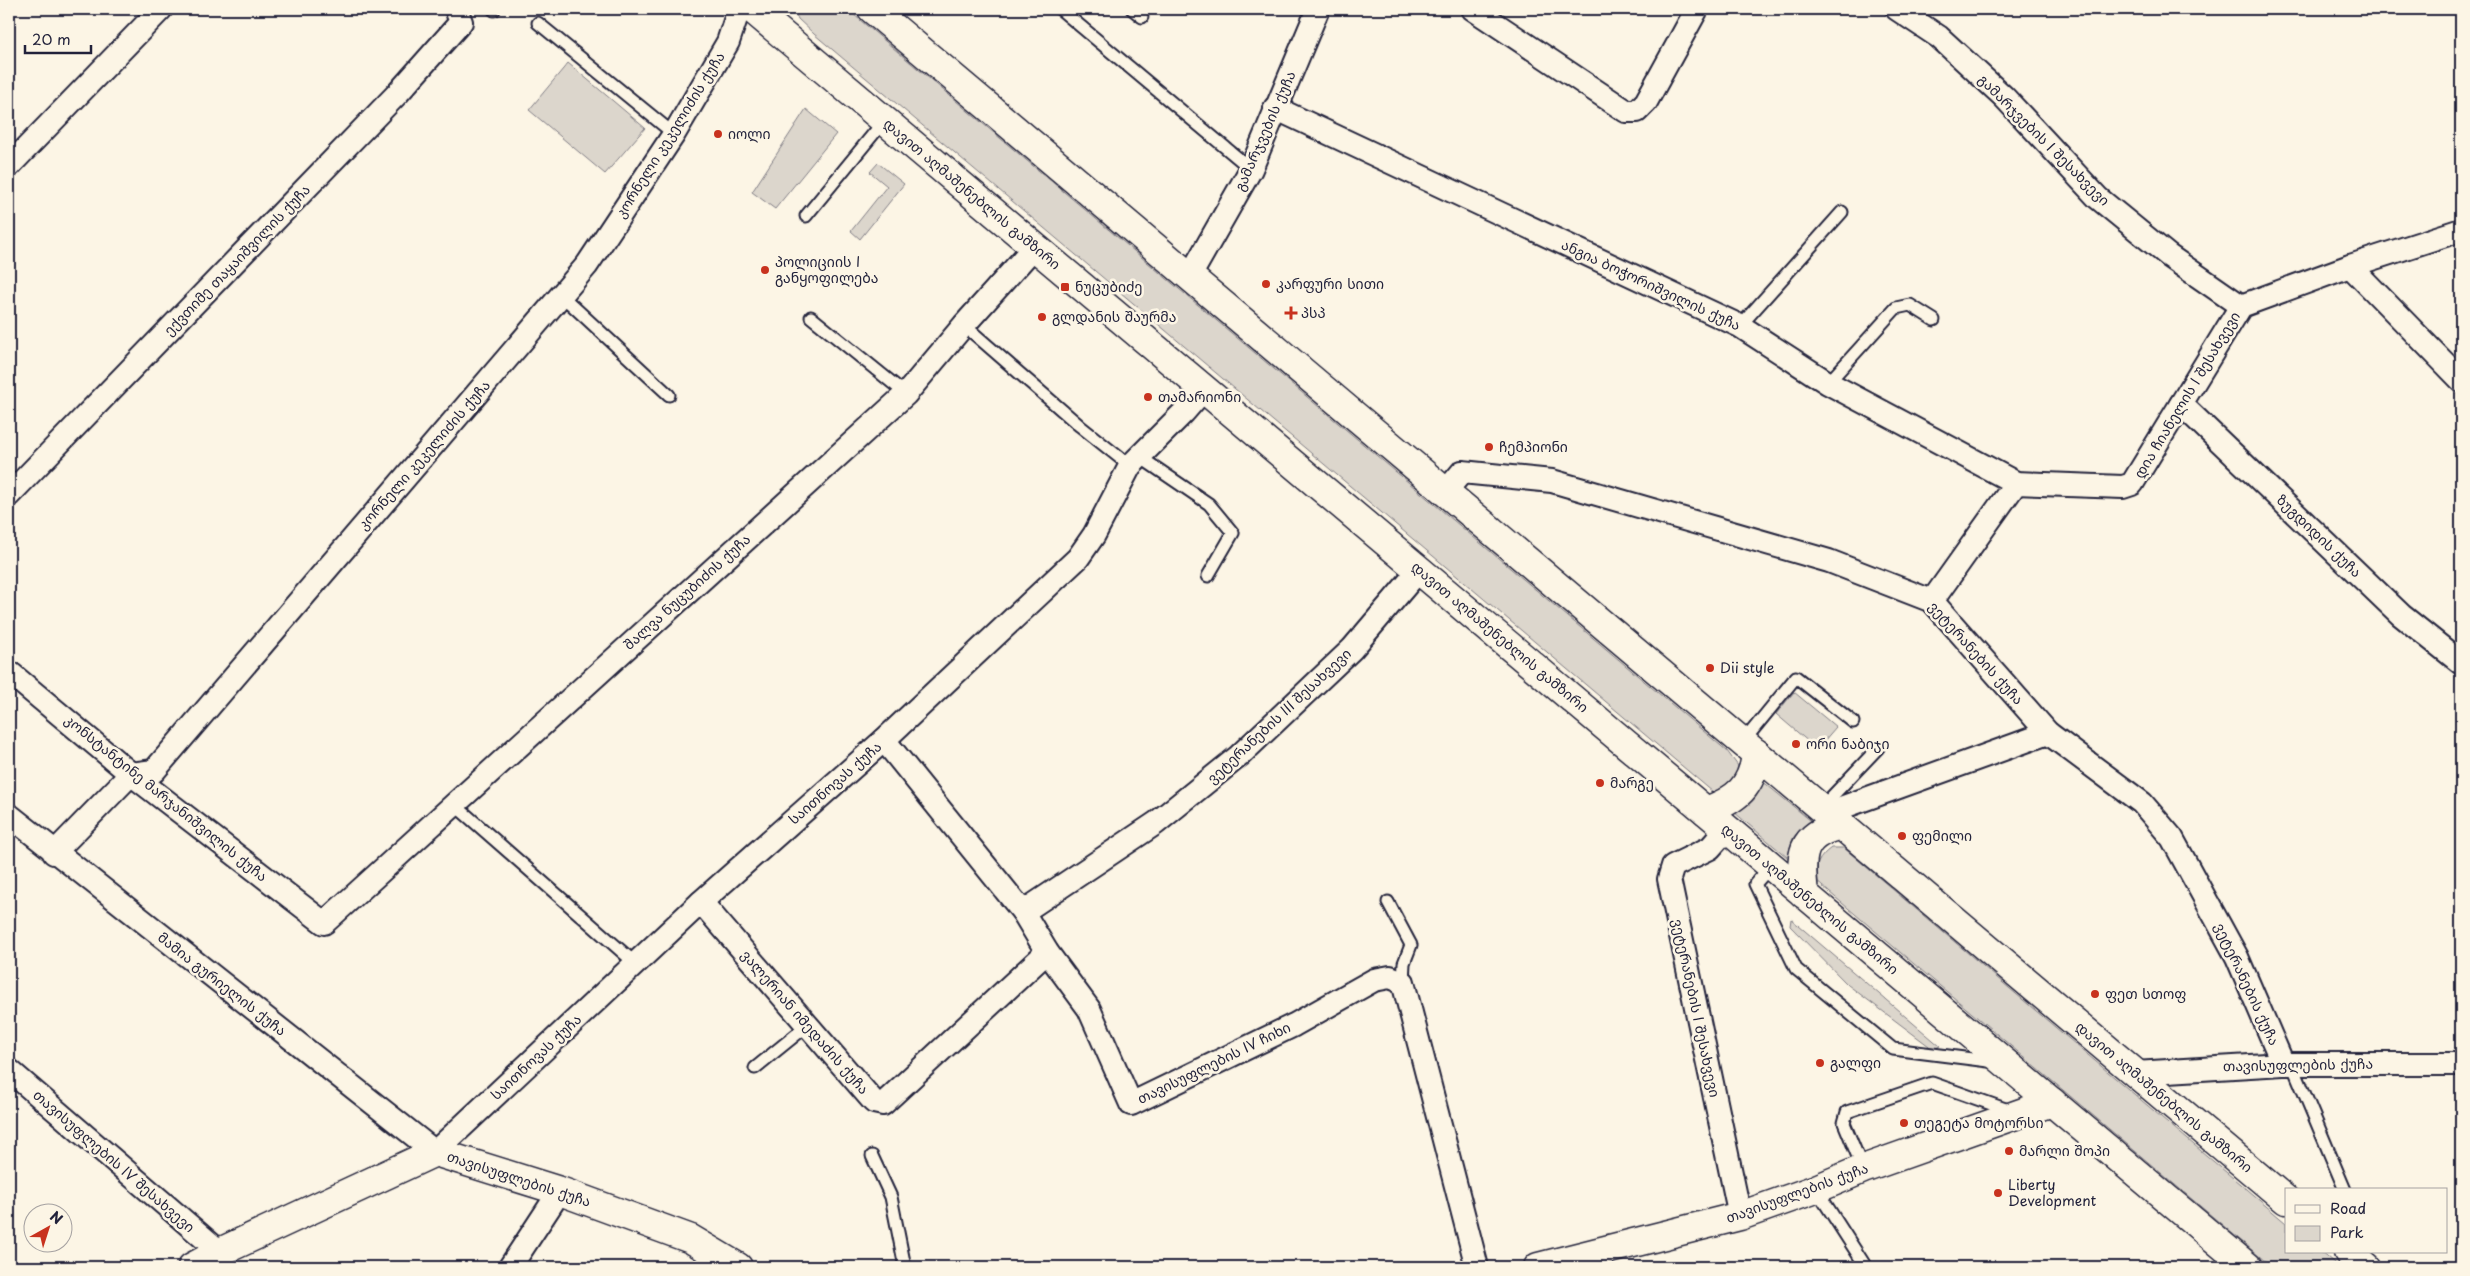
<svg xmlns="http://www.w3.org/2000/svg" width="2470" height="1276" viewBox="0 0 2470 1276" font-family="'Playpen Sans','Noto Sans Georgian',sans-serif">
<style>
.green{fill:#dcd6cc;stroke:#7f7c84}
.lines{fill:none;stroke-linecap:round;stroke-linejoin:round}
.service-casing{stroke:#22223b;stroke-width:15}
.minor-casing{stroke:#22223b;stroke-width:26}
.tertiary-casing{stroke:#22223b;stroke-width:31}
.secondary-casing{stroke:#22223b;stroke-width:31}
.service{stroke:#fcf5e5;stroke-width:11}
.minor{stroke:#fcf5e5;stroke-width:22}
.tertiary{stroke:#fcf5e5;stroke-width:28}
.secondary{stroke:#fcf5e5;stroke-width:28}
.poi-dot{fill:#c8321e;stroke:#fcf5e5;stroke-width:2}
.labels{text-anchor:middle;stroke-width:5;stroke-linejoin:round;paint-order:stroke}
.street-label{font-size:14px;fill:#22223b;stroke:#fcf5e5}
.poi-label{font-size:14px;fill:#22223b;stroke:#fcf5e5;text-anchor:start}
</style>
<rect width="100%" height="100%" fill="#fcf5e5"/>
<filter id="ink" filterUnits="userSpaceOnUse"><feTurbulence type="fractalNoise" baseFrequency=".02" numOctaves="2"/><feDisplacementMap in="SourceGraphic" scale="10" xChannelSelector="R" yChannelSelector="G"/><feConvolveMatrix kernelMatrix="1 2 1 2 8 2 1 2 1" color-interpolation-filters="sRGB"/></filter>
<g filter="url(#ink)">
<g class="green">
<path d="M793,9h54l880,742 11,15c-3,13 -11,24 -25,26l-6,-5 -893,-753 -16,-15z"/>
<polygon points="568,63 645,128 605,174 529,110"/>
<polygon points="806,109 836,134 775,209 752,192"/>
<polygon points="878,163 904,184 860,239 851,231 887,186 870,172"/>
<polygon points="1794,692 1836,727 1817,749 1776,714"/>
<path d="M1761,780l55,45c-21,4 -25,12 -28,33l-54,-46c18,-7 25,-14 27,-32z"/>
<path d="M1831,848h13l442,375v29h35l18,15h-67l-456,-386c-2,-15 3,-24 15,-33z"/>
<polygon points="1791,919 1940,1046 1933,1049 1848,985 1790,926"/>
</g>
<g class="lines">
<defs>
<g id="service">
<polyline points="493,9 494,10"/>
<polyline points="1060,9 1251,169"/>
<polyline points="1132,9 1142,17"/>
<polyline points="538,23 674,134"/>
<polyline points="806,216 884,121"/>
<polyline points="561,295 669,395"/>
<polyline points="811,317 906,394"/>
<polyline points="964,325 1080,426 1130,466"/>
<polyline points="1740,326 1842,212"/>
<polyline points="1828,383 1896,308 1910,305 1934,320"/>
<polyline points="1140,457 1209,504 1233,533 1208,576"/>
<polyline points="1743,742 1796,677 1853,722"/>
<polyline points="455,805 635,963"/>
<polyline points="1821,808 1878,748"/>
<polyline points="1771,866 1755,884 1796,969 1893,1049 1996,1062"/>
<polyline points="1388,902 1411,945 1404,963 1403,982"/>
<polyline points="2292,1064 2345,1190"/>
<polyline points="755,1068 808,1025"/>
<polyline points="872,1156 891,1197 905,1267"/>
<polyline points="1863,1169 1844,1123 1847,1112 1932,1083 2011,1111"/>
<polyline points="1816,1189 1866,1267"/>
</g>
<g id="minor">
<polyline points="1473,9 1626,111 1637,111 1646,102 1697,9"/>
<polyline points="1897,9 1939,37 2004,97 2098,198 2169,256 2241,306"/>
<polyline points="1275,108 1740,326 1828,383 2016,483 2123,487 2132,484 2241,306 2350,266 2461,230"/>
<polyline points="9,166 161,9"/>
<polyline points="2350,266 2461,380"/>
<polyline points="1190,276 1251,169 1318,9"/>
<polyline points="2181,404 2401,615 2461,663"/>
<polyline points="1446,491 1462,472 1552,481 1829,561 1932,601 2048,733 2142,803 2172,838 2237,957 2283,1064"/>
<polyline points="9,495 398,93 461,22 456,9"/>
<polyline points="1932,601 2016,483"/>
<polyline points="9,672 131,774 324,923 906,394 964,325 1035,246"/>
<polyline points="884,740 1023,912 1047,952 1089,1009 1131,1104 1294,1025 1374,980 1390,977 1403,982 1477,1267"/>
<polyline points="1827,813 2048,733"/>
<polyline points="9,815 435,1152 701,902 884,740 1078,558 1094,535 1130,466 1184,412 1204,389"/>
<polyline points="1727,829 1710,848 1673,866 1669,879 1740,1216"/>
<polyline points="54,853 131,774 154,771 587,265 674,134 728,42 739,9"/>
<polyline points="701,902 874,1102 883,1104 1047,952"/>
<polyline points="1023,912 1156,823 1239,756 1352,649 1420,569"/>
<polyline points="9,1070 220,1252"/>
<polyline points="2135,1073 2283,1064 2461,1064"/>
<polyline points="510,1267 560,1191"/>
</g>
<g id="tertiary">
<polyline points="192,1267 220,1252 435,1152 560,1191 691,1239 738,1267"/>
<polyline points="1538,1267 1740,1216 1816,1189 1863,1169 2052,1102"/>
</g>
<g id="secondary">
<polyline points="752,9 2248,1267"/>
<polyline points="872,9 2286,1200"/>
<path d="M1706,811c30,-11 47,-24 50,-58"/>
<path d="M1804,894c-4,-38 -5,-60 38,-69"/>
<polyline points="2348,1252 2366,1267"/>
</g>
</defs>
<use href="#service" class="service-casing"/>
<use href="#minor" class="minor-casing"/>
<use href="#tertiary" class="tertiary-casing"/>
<use href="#secondary" class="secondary-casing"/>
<use href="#service" class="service"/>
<use href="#minor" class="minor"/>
<use href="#tertiary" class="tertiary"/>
<use href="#secondary" class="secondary"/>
</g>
</g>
<g class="poi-dot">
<circle cx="718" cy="134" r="5"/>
<circle cx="765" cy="270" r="5"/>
<circle cx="1266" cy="284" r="5"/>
<rect x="1060" y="282" width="10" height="10" rx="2.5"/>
<path d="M1288.5 305.5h5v5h5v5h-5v5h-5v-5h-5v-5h5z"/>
<circle cx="1042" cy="317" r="5"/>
<circle cx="1148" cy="397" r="5"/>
<circle cx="1489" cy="447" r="5"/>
<circle cx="1710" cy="668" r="5"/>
<circle cx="1796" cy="744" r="5"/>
<circle cx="1600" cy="783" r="5"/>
<circle cx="1902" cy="836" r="5"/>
<circle cx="2095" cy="994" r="5"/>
<circle cx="1820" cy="1063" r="5"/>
<circle cx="1904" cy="1123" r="5"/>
<circle cx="2009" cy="1151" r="5"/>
<circle cx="1998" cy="1193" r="5"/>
</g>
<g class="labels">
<g class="street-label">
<text transform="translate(1265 131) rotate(-66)" y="5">გამარჯვების ქუჩა</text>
<text transform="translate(670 135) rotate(-58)" y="5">კორნელი კეკელიძის ქუჩა</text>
<text transform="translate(2044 140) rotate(45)" y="5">გამარჯვების I შესახვევი</text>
<text transform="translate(972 194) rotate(40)" y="5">დავით აღმაშენებლის გამზირი</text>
<text transform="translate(237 260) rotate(-46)" y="5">ექვთიმე თაყაიშვილის ქუჩა</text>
<text transform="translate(1651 285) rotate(25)" y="5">ანგია ბოჭორიშვილის ქუჩა</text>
<text transform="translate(2187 395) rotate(-59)" y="5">დია ჩიანელის I შესახვევი</text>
<text transform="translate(424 455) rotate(-49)" y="5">კორნელი კეკელიძის ქუჩა</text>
<text transform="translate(2319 536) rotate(44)" y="5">ზუგდიდის ქუჩა</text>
<text transform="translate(687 592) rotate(-42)" y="5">შალვა ნუცუბიძის ქუჩა</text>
<text transform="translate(1500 637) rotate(40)" y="5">დავით აღმაშენებლის გამზირი</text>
<text transform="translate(1976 653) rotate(48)" y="5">ვეტერანების ქუჩა</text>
<text transform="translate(1279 716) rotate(-43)" y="5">ვეტერანების III შესახვევი</text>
<text transform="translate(835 783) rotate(-41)" y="5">საითნოვას ქუჩა</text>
<text transform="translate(166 798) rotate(39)" y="5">კონსტანტინე მარჯანიშვილის ქუჩა</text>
<text transform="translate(1810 899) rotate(40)" y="5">დავით აღმაშენებლის გამზირი</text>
<text transform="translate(222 984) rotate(38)" y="5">მამია გურიელის ქუჩა</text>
<text transform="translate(2247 984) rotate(65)" y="5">ვეტერანების ქუჩა</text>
<text transform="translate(1696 1008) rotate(78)" y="5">ვეტერანების I შესახვევი</text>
<text transform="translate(805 1022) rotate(49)" y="5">ვალერიან იმედაძის ქუჩა</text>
<text transform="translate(536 1057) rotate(-43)" y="5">საითნოვას ქუჩა</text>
<text transform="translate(1214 1063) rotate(-26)" y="5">თავისუფლების IV ჩიხი</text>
<text transform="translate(2298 1065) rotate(-1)" y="5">თავისუფლების ქუჩა</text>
<text transform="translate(2164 1097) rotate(40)" y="5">დავით აღმაშენებლის გამზირი</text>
<text transform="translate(114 1161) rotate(41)" y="5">თავისუფლების IV შესახვევი</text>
<text transform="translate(519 1179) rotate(18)" y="5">თავისუფლების ქუჩა</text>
<text transform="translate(1797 1193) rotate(-20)" y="5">თავისუფლების ქუჩა</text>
</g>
<g class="poi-label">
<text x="728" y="139">იოლი</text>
<text x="775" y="267">პოლიციის I<tspan x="775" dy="16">განყოფილება</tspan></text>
<text x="1276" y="289">კარფური სითი</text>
<text x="1075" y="292">ნუცუბიძე</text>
<text x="1301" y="318">პსპ</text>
<text x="1052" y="322">გლდანის შაურმა</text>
<text x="1158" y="402">თამარიონი</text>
<text x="1499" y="452">ჩემპიონი</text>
<text x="1720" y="673">Dii style</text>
<text x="1806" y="749">ორი ნაბიჯი</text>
<text x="1610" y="788">მარგე</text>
<text x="1912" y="841">ფემილი</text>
<text x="2105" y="999">ფეთ სთოფ</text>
<text x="1830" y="1068">გალფი</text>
<text x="1914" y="1128">თეგეტა მოტორსი</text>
<text x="2019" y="1156">მარლი შოპი</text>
<text x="2008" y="1190">Liberty<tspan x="2008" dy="16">Development</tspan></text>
</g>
</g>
<rect width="2470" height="1276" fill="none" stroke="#fcf5e5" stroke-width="30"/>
<rect x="15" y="15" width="2440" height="1246" fill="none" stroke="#22223b" stroke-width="2" filter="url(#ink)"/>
<rect x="2285" y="1188" width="162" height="65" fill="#fcf5e5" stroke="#a5a1a1"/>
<rect x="2295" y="1205" width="25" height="8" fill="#fcf5e5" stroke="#a5a1a1"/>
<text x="2330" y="1214" font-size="15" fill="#22223b">Road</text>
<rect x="2295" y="1226" width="25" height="15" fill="#dcd6cc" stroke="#a5a1a1"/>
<text x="2330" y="1238" font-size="15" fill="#22223b">Park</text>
<g transform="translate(48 1228) rotate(39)"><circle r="24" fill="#fcf5e5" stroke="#a5a1a1"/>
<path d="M0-4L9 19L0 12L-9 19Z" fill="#c8321e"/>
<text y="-8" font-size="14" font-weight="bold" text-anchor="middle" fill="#22223b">N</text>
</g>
<path d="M25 45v8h66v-8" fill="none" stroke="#22223b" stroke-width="2.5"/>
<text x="32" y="45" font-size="15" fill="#22223b" stroke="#fcf5e5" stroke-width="4" paint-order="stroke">20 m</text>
</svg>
